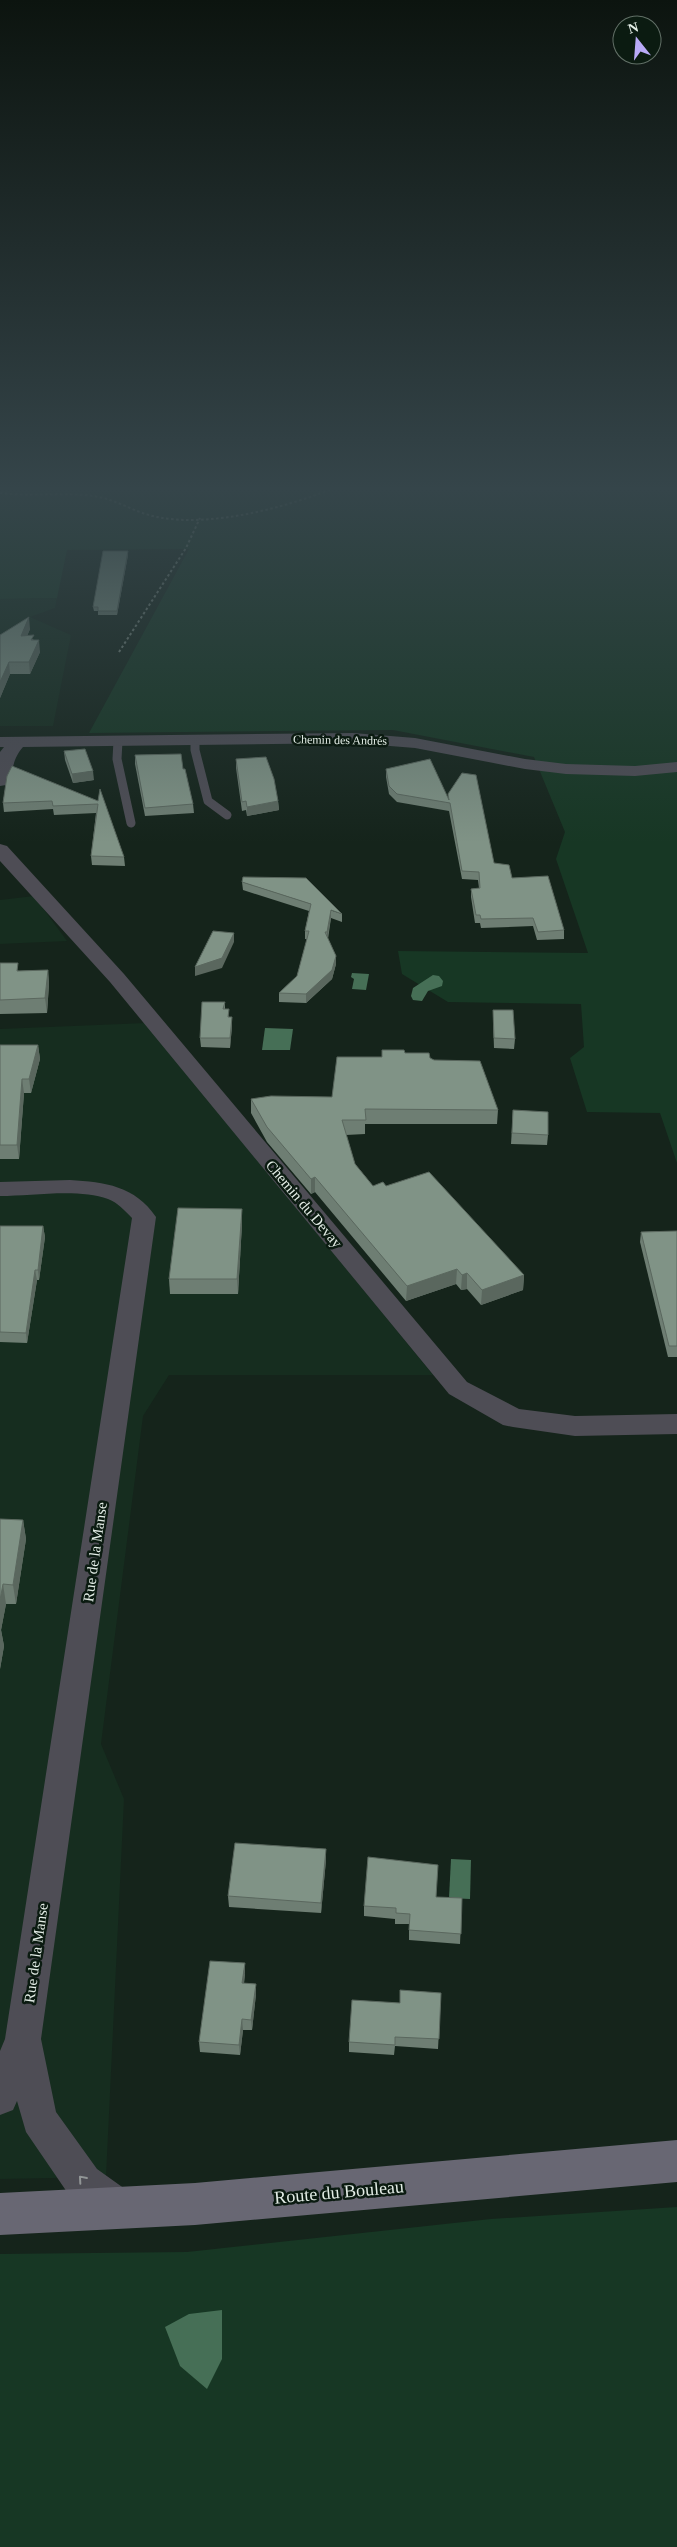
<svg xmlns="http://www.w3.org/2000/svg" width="677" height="2547" viewBox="0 0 677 2547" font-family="'Times New Roman',serif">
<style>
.built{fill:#162d1f}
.green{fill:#173724}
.water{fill:#466f56}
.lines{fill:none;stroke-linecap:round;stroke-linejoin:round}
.path{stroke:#76837b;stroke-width:2;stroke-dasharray:2.5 2.5;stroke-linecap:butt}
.service{stroke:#4e4d55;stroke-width:9}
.minor{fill:#4e4d55;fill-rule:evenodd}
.secondary{fill:#686773;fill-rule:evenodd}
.wall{fill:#6e7e73}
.shaded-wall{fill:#5a675e}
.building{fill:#809386;stroke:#5a675e}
.oneway{stroke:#919596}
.labels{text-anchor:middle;stroke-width:5;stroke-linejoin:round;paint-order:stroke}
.far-street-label{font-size:12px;fill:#e3ede6;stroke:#0b1b11}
.street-label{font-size:15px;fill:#e3ede6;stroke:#0b1b11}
.near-street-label{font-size:18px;fill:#e3ede6;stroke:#0b1b11}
</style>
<rect width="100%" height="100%" fill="#15241b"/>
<g class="built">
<polygon points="57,598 55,608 30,617 71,635 53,726 0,726 0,599"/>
<polygon points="34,896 67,941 0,944 0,900"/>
<polygon points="146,1023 433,1375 169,1375 143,1416 101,1744 124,1799 106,2177 0,2179 0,1029"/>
</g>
<g class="green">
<polygon points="0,486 677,486 677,1163 660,1113 587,1112 570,1058 584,1047 581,1004 448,1002 402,974 398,951 588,953 556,859 565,832 534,757 393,730 89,733 189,549 67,550 57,598 0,599"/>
<polygon points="677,2207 677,2547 0,2547 0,2254 187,2252 491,2219"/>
</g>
<g class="water">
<polygon points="352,973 369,974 366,990 352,989 354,979 351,977"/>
<polygon points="433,975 439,976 443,981 442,986 428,991 422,1001 413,1000 411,996 413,988"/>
<polygon points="265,1028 293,1029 290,1050 262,1050"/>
<polygon points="451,1859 471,1860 470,1899 449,1898"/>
<polygon points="222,2310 222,2359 207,2389 180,2366 165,2327 189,2314"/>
</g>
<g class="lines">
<g class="path">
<path d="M0,493c33,4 67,-2 99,4 20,4 37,16 58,20 54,11 132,-10 182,-31"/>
<polyline points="119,652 186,548 200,518"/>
</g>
<g class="service">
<polyline points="195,740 195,750 208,801 227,815"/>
<polyline points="118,741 117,759 131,823"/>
</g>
<g class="minor">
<path d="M353,733l62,5 110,21 41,5 69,2 42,-4v10l-42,4 -69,-2 -41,-5 -110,-21 -62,-5 -330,4c-13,15 -8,25 -17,38l-6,1v-34l4,-5h-4v-10z"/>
<polygon points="0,844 7,846 124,974 467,1382 519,1409 575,1416 677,1414 677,1434 575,1436 513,1427 503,1425 449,1394 110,982 0,861"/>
<path d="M70,1180c35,2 65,6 86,37l-115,822 15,73 41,57 35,25 5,14 -5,14 -14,5 -14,-5 -35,-27 -43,-63 -9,-31 -4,9 -13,5v-64l5,-12 127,-821c-7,-7 -15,-16 -24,-19 -29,-11 -77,-3 -108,-3v-14z"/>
</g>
<polygon class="secondary" points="677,2140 677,2182 195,2225 0,2235 0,2193 195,2183"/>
</g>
<g class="wall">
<polygon points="128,551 128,555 117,615 98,615 98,611 94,611 93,607"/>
<polygon points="30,629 27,636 34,640 40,652 30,674 10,674 0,698 0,635"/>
<polygon points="64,751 94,780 73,783 65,760"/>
<polygon points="135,755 183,769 193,804 194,813 145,816 135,764"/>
<polygon points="236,759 278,801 279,810 247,816 246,810 242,811 236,768"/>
<polygon points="386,769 448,797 448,794 494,863 512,878 564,930 564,939 537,940 533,926 481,928 480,923 475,923 471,897 471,889 479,888 478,880 462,879 449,811 397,802 389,794 386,777"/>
<polygon points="7,776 98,801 124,857 125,866 92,865 91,856 96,813 54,815 53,809 4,812 3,803"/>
<polygon points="242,882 342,914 342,922 331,918 328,939 336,956 336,964 332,979 306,1003 279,1002 279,993 297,976 307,939 305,939 305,931 309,911 243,890"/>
<polygon points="0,963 19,971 48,970 49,984 47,1013 0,1014"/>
<polygon points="225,1002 225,1009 229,1017 232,1026 230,1048 201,1047 200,1038"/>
<polygon points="493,1010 515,1039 514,1049 494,1048 493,1020"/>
<polygon points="0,1045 38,1045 40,1059 31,1093 24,1093 19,1159 0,1159"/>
<polygon points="405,1053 430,1058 498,1110 497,1124 365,1124 365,1134 346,1135 355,1164 373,1186 386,1186 524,1275 523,1290 481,1305 467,1289 461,1290 456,1284 406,1301 315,1192 311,1194 267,1142 251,1113 251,1099 332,1097 382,1057"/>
<polygon points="513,1110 548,1135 547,1145 511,1144"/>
<polygon points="242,1224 238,1294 170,1294 169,1279"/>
<polygon points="0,1226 43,1226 45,1237 39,1280 37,1280 27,1343 0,1342"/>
<polygon points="677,1231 677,1357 668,1357 640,1242 641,1232"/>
<polygon points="0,1519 23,1520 26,1539 16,1604 6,1604 1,1630 4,1646 0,1669"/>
<polygon points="326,1849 326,1860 321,1913 229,1907 228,1896"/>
<polygon points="436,1897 462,1898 460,1944 409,1940 409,1924 395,1924 395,1919 364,1916 364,1906"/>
<polygon points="245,1973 244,1983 256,1984 256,1994 252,2030 243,2030 240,2055 200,2052 199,2042"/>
<polygon points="441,1993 438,2049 395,2046 394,2055 349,2052 349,2042 399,2003"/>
</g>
<g class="shaded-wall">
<polygon points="128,551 128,555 117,615 117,611"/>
<polygon points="29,617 30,629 22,648 21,636"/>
<polygon points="39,640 40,652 30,674 29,662"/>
<polygon points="9,662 10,674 0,698 0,682"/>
<polygon points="93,771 94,780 73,783 72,774"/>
<polygon points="278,801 279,810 247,816 247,807"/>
<polygon points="331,910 331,918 327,940 327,932"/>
<polygon points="234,933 234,942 222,968 195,976 195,967"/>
<polygon points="336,956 336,964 332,979 306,1003 306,994"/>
<polygon points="48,970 49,984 47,1013 45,998"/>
<polygon points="232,1017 232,1026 230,1048 230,1038"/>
<polygon points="38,1045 40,1059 31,1093 29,1079"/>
<polygon points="22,1079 24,1093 19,1159 17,1145"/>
<polygon points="315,1177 315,1192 311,1194 311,1179"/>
<polygon points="242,1209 242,1224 238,1294 237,1279"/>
<polygon points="43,1226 45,1237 39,1280 38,1270"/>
<polygon points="457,1269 456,1284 406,1301 407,1286"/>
<polygon points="35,1270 37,1280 27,1343 26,1333"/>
<polygon points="467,1273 467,1289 461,1290 462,1275"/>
<polygon points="524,1275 523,1290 481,1305 482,1290"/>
<polygon points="23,1520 26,1539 16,1604 13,1585"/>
<polygon points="3,1584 6,1604 1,1630 4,1646 0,1669 0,1600"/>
<polygon points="326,1849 326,1860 321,1913 321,1903"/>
<polygon points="245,1963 245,1973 243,1993 242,1983"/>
<polygon points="256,1984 256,1994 252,2030 251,2020"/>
<polygon points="242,2019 243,2030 240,2055 239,2045"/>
</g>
<g class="building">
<polygon points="103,551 128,551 117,611 98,611 98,607 93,607"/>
<polygon points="29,617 21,636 34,635 31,640 39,640 29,662 9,662 0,682 0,635"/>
<polygon points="85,749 93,771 72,774 64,751"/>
<polygon points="181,754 183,769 185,769 193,804 145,808 135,755"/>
<polygon points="266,757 274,779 278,801 247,807 246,801 242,802 236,759"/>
<polygon points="430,759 449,800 448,794 462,773 476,775 494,863 509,865 512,878 548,876 564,930 538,932 533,918 481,919 480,915 476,915 471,889 480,888 479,872 462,871 450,803 397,794 389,786 386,769"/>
<polygon points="12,766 98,801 100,789 124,857 91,856 98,804 53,806 52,801 3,803 7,776"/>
<polygon points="243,877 306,878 342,914 331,910 327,932 325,932 336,956 332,970 306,994 279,993 297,976 309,931 305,931 311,904 242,882"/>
<polygon points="213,931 234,933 222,958 195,967"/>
<polygon points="0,963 18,963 17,971 48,970 45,998 0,1000"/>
<polygon points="202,1002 225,1002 223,1009 229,1009 228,1017 232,1017 230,1038 200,1038"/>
<polygon points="493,1010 513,1010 515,1039 494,1038"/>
<polygon points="0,1045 38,1045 29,1079 22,1079 17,1145 0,1145"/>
<polygon points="382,1050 404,1050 405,1053 429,1053 430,1058 434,1060 480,1061 498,1110 365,1109 366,1120 342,1120 355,1164 373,1186 383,1182 386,1186 429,1172 524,1275 482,1290 467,1273 462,1275 457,1269 407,1286 315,1177 311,1179 267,1127 251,1099 271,1096 332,1097 337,1057 382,1057"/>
<polygon points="513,1110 548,1112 548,1135 512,1133"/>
<polygon points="178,1208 242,1209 237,1279 169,1279"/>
<polygon points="0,1226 43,1226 38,1270 35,1270 26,1333 0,1332"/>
<polygon points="677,1231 677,1346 669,1346 641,1232"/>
<polygon points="0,1519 23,1520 13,1585 3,1584 0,1600"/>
<polygon points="235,1843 326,1849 321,1903 228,1896"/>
<polygon points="368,1857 438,1865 436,1897 462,1898 461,1934 409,1930 410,1914 396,1913 396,1908 364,1906"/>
<polygon points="210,1961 245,1963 242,1983 256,1984 251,2020 242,2019 239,2045 199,2042"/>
<polygon points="400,1990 441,1993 439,2039 395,2037 395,2045 349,2042 352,2000 400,2003"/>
</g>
<defs><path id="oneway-chevron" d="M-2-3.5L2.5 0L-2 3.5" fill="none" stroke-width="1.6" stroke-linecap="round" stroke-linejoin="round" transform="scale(1.25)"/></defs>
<use class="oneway" href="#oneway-chevron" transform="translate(82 2179) rotate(-131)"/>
<linearGradient id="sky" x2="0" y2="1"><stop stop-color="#0c140f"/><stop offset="0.58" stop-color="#35454a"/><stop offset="1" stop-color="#35454a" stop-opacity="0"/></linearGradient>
<rect width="677" height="843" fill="url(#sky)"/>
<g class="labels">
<g class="far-street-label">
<text transform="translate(340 740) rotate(1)" y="4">Chemin des Andrés</text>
</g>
<g class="street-label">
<text transform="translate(304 1204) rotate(50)" y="5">Chemin du Devay</text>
<text transform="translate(95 1552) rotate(-82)" y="5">Rue de la Manse</text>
<text transform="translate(36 1953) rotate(-82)" y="5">Rue de la Manse</text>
</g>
<g class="near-street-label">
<text transform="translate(339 2192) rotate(-5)" y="6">Route du Bouleau</text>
</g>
</g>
<g transform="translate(637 40) rotate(343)"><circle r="24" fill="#0b1b11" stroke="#616f66"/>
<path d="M0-4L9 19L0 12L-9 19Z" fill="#b9aaf7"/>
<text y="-8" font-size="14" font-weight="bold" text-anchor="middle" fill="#e3ede6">N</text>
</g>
</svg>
